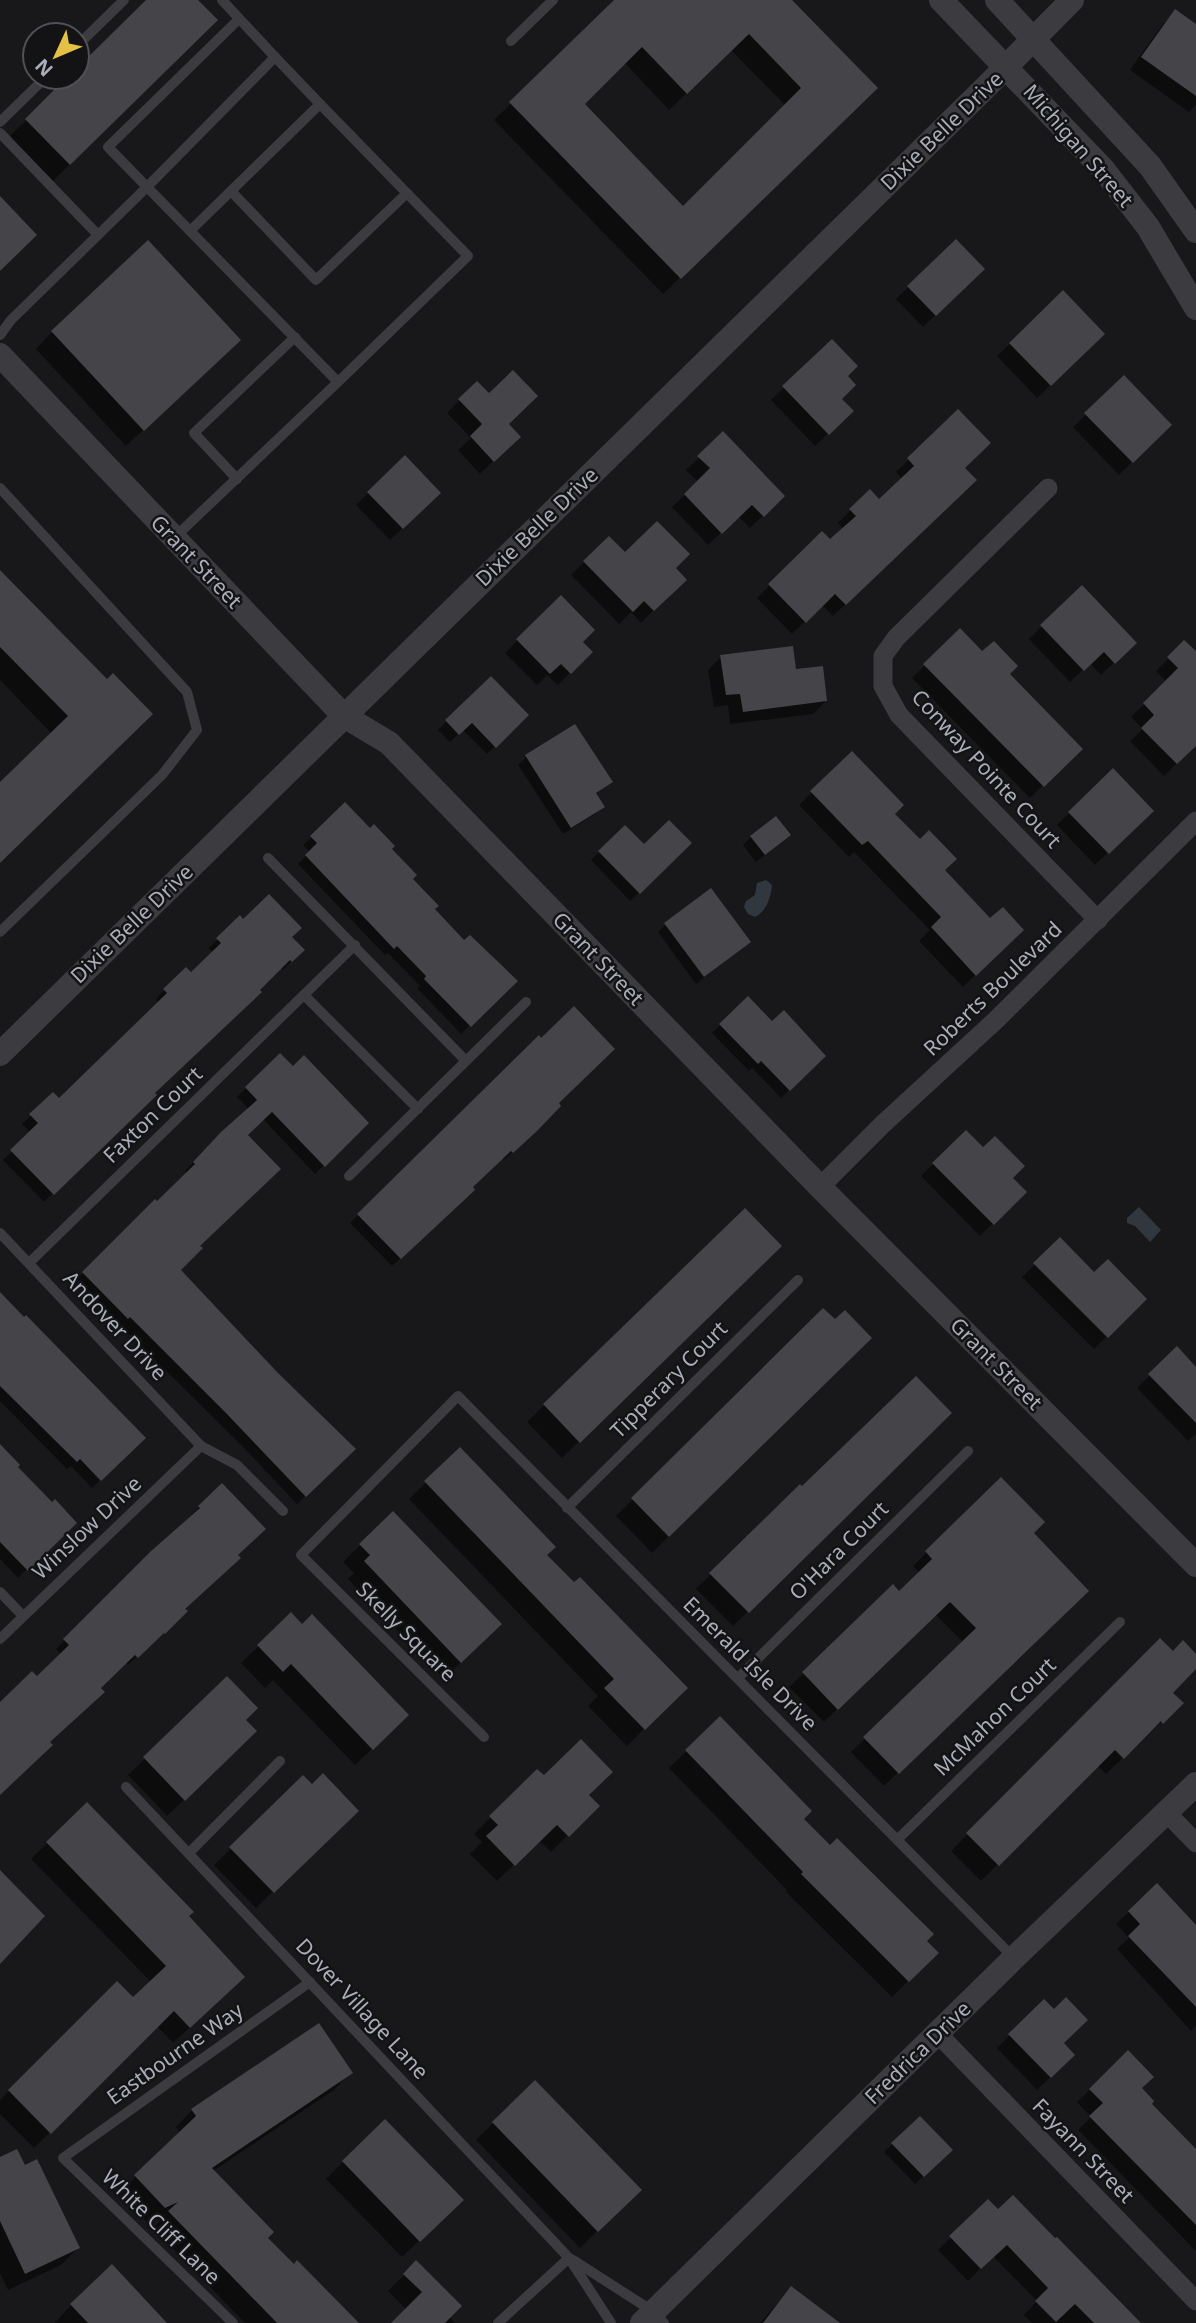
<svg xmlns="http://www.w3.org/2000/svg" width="1196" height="2323" viewBox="0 0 1196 2323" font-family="'Noto Sans',sans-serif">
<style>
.water{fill:#31373f}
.shadow{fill:#0007;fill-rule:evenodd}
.building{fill:#454549;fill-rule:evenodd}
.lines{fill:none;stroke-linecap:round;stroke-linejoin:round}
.service{stroke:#3b3b40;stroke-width:10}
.minor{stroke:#3b3b40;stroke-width:19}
.tertiary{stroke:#3b3b40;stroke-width:24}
.labels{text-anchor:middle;stroke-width:5;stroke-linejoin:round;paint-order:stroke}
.street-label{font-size:21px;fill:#abaeb8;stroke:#131315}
</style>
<rect width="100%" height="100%" fill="#18181a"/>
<g class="water">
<path d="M766,880l6,5c-1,12 -6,27 -17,32l-7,-3 -4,-7 2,-6 9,-6 2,-12z"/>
<polygon points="1139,1207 1161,1230 1150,1242 1135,1226 1127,1223 1127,1218"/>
</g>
<g class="shadow">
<polygon points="148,0 196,0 216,20 53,181 9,137 70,77 77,77 77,70"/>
<path d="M616,0h174l85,88 -212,206 -169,-174zM731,50l55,56 -103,103 -101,-105 42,-42 45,48z"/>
<polygon points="1175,12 1196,26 1196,105 1189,112 1130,70 1163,24"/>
<polygon points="956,241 982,269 923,327 896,299"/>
<polygon points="1063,293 1103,334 1037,398 997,356"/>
<polygon points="52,332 222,357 126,446 36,349"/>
<polygon points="832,341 845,376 840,399 851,411 815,446 771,400"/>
<polygon points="1124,378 1170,425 1119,475 1073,427"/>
<polygon points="477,383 518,437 480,474 458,450 471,438 447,413"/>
<polygon points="958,412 963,468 962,493 833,616 822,605 792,634 757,598 822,534 830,542 844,529 838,523 870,491 879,501 902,479 896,472"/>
<polygon points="723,434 783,496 750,528 738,516 708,545 672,507 698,482 686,470"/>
<polygon points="405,458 439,493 390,540 356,505"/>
<polygon points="609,538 625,555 673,569 684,580 641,623 631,612 619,624 571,575"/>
<polygon points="0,572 107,681 0,860 0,785 52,734 0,680"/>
<polygon points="1082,587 1135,643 1101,675 1090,663 1070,682 1029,639"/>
<polygon points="561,598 580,642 591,652 558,685 547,675 537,685 505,653"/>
<polygon points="960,631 1080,749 1030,798 912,678"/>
<polygon points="1184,643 1196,655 1196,744 1164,776 1130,741 1143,729 1131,717 1167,682 1156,671"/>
<polygon points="721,657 795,671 826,701 813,714 730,724 728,705 714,707 708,670"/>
<polygon points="491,678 527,715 487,754 463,730 450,742 438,730"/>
<polygon points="852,753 893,814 990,920 1022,929 963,987 919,941 930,930 854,852 849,857 799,805"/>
<polygon points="526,757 610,782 595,795 603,806 595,814 563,834 518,765"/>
<polygon points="1112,771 1151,811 1095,865 1057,825"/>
<polygon points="345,805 389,849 433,909 464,942 515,981 461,1034 417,988 420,986 388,953 385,955 298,864 310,852 303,845"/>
<polygon points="625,827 643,847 690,843 630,901 591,860"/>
<polygon points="751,837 780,843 756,862 743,845"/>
<polygon points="240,918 243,921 290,937 302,950 283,970 281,968 44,1202 3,1160 31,1133 22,1124 53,1094 59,1101 159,1002 156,999 164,990 191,974 213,953 209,948"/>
<polygon points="666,924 749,942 696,984 658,932"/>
<polygon points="748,998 772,1024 824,1056 781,1098 752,1068 749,1071 712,1033"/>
<polygon points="539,1038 556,1103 526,1139 504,1160 502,1157 471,1187 465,1198 392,1266 350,1223"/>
<polygon points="280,1055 293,1069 367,1123 315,1174 263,1119 246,1135 198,1246 179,1270 277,1374 353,1449 297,1504 244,1448 75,1281 155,1202 157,1203 188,1174 185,1171 212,1143 249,1109 237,1097"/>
<polygon points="966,1132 1024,1192 980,1236 921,1176"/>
<polygon points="745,1210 779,1246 562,1458 527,1422"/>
<polygon points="1060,1240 1094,1275 1145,1299 1094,1349 1022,1277"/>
<polygon points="0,1295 144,1438 92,1488 71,1466 67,1469 0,1401"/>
<polygon points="823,1311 835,1322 870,1338 652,1553 616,1516"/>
<polygon points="1177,1349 1196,1369 1196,1434 1188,1441 1137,1388"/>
<polygon points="949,1413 733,1626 696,1589 800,1486 802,1489"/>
<polygon points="0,1446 15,1467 52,1505 75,1523 18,1578 0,1559"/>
<polygon points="460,1449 545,1555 685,1688 627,1746 588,1706 598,1696 409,1499"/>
<polygon points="1001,1479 1031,1533 1087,1591 884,1786 851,1752 964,1643 935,1614 824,1722 789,1687 893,1587 899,1593 920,1573 913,1566"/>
<polygon points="222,1485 183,1609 186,1611 128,1665 126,1662 0,1793 0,1704 37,1679 62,1655 56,1649"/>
<polygon points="393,1513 499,1624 444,1679 348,1579 354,1573 343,1562"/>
<polygon points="291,1615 390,1732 355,1765 273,1680 265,1688 241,1663"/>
<polygon points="1160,1640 1173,1653 1196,1656 1196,1667 1171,1693 1181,1703 1106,1774 1097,1765 981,1881 951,1851"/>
<polygon points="227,1679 244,1720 255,1731 167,1816 128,1775"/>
<polygon points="720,1719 802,1819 936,1953 892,1997 786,1892 787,1890 669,1768"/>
<polygon points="537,1771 544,1778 587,1795 597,1806 551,1852 539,1840 497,1881 470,1854 482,1842 474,1834"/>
<polygon points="303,1778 312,1787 357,1811 256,1908 214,1865"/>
<polygon points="87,1804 187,1916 227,1993 173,2043 157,2026 34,2148 0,2114 0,2100 117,1984 133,2000 151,1982 31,1859"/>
<polygon points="1157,1886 1196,1928 1196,2026 1191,2031 1117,1949 1129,1938 1116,1924"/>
<polygon points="1044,2001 1054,2011 1062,2043 1073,2055 1037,2090 997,2048"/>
<polygon points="1128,2053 1140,2088 1149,2104 1196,2152 1196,2251 1078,2130 1091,2117 1077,2102"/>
<polygon points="350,2073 334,2090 213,2171 266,2238 356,2323 245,2323 153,2228 166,2214 148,2223 119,2193 180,2133 176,2127 192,2110"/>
<polygon points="535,2082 639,2190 580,2248 476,2140"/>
<polygon points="920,2118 950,2150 915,2184 884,2152"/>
<polygon points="0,2159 24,2167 78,2248 61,2265 8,2290 0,2273"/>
<polygon points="343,2162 444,2217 402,2257 326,2179"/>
<polygon points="988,2202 1138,2323 1032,2323 1024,2315 1037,2301 993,2256 968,2281 938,2250"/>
<polygon points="416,2263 449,2317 455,2323 394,2323 407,2310 388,2291"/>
<polygon points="112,2267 165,2323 55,2323 71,2305"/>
<polygon points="791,2288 837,2323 760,2323"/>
</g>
<g class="building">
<polygon points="146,0 198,0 218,20 70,165 25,119 67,77 77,77 77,68"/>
<path d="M614,0h178l86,88 -197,191 -172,-177zM749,34l52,54 -118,118 -98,-102 57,-57 45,47z"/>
<polygon points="1175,9 1196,24 1196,96 1141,57"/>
<polygon points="0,196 37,235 0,271"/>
<polygon points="956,239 985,269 936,316 907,286"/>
<polygon points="148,240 241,340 144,431 51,331"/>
<polygon points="1063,290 1105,334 1051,386 1009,343"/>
<polygon points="832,339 858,366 848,376 856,385 842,399 854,411 829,435 782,386"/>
<polygon points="513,370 538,396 509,424 521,437 494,462 470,436 482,424 458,399 477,381 489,393"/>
<polygon points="1124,375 1172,425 1133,463 1084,413"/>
<polygon points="958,409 991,443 965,468 977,480 846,605 835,594 806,623 768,584 822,531 830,539 856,516 849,509 870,489 879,499 914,466 907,458"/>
<polygon points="723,431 785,496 764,517 752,505 722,534 684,494 710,468 697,456"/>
<polygon points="405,455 441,493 403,529 367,492"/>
<polygon points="657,521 690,554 676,568 687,580 654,611 644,601 633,612 583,561 609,536 625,552"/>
<polygon points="0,570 107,679 113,673 153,714 0,863 0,782 68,716 0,647"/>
<polygon points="1082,585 1137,643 1115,664 1104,652 1084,671 1040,625"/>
<polygon points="561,595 595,630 583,642 593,652 571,674 561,664 550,674 516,639"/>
<polygon points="960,628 982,651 994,641 1018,666 1010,674 1083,749 1044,787 923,664"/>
<polygon points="1184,640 1196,651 1196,746 1177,764 1141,728 1154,715 1143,703 1178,668 1167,657"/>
<polygon points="793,646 796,669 823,666 827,701 743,712 740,694 726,695 720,655"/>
<polygon points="491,676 529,715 496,748 472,723 459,735 445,720"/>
<polygon points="575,724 613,782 596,793 605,807 571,828 525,755"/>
<polygon points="852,751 904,805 895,814 920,839 929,830 957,859 945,870 990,918 1003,907 1024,930 976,976 931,927 941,917 868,841 862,845 810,791"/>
<polygon points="1113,768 1154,811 1109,854 1068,812"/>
<polygon points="345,802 370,828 374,824 395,846 392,849 417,875 413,879 439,906 435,909 464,940 470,935 518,981 471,1027 424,979 426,976 397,946 394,949 305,855 317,843 310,836"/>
<polygon points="776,816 791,835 765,855 750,836"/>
<polygon points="669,820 692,843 640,894 598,851 625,825 644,844"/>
<polygon points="711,888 751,942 704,977 664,923"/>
<polygon points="269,894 302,928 292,937 305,950 292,962 290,960 260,990 262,992 155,1093 157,1095 54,1195 10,1150 38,1123 29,1114 53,1092 59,1098 167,993 163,989 186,967 191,972 221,943 216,938 240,915 243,919"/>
<polygon points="748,996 772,1021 784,1010 826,1056 790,1091 761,1061 758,1064 719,1024"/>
<polygon points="574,1006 615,1049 559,1103 561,1106 537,1131 513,1153 511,1151 473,1187 475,1190 401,1259 357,1214 539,1035 541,1038"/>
<polygon points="280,1053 293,1066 304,1055 369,1123 325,1167 272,1112 248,1135 281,1169 200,1246 203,1248 181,1270 278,1373 356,1449 306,1497 225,1412 130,1317 128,1319 82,1272 155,1199 157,1201 195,1164 193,1162 221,1132 257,1100 245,1087"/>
<polygon points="966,1130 983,1147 995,1136 1025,1166 1013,1178 1027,1192 994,1225 932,1163"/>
<polygon points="745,1208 782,1246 580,1443 543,1404"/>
<polygon points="1060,1237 1094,1272 1108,1259 1147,1299 1108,1338 1033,1263"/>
<polygon points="0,1292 24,1317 26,1315 146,1438 101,1481 80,1459 77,1462 0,1386"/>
<polygon points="823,1308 835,1319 845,1310 872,1338 669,1537 631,1498"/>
<polygon points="1177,1346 1196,1367 1196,1423 1148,1374"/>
<polygon points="916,1376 952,1413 749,1613 709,1573 800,1484 802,1486"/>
<polygon points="0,1444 20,1465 18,1467 52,1502 55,1499 77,1523 28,1571 0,1542"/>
<polygon points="460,1447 556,1547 547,1555 574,1582 580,1577 688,1688 645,1730 604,1688 614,1679 424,1481"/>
<polygon points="1001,1477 1045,1522 1034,1533 1089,1591 899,1774 863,1737 976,1628 950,1602 838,1710 802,1672 893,1584 899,1591 932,1559 925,1551"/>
<polygon points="222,1483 266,1529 238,1555 241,1558 185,1609 188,1611 165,1634 164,1633 138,1658 135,1655 101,1688 105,1692 50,1742 53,1745 0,1795 0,1702 32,1671 37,1676 69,1645 63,1639 150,1552 200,1508 198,1506"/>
<polygon points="393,1511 502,1624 461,1663 364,1561 370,1555 359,1544"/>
<polygon points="291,1612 302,1624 312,1614 409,1715 373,1750 291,1664 283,1672 257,1645"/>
<polygon points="1160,1638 1173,1651 1183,1640 1196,1654 1196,1669 1173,1693 1184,1703 1163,1724 1161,1721 1124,1759 1115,1750 999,1866 966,1833"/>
<polygon points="227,1676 258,1708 246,1720 257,1731 185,1801 143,1757"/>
<polygon points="720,1716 812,1811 804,1819 830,1845 837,1838 934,1934 927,1941 939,1953 909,1982 801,1874 803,1872 685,1750"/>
<polygon points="581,1739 613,1772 589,1795 600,1806 569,1837 557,1825 515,1866 486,1836 498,1825 489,1816 537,1769 544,1775"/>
<polygon points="323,1773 359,1811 274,1893 229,1847 303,1775 312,1784"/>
<polygon points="87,1802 194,1912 189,1916 245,1977 190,2028 174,2011 51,2134 8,2090 117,1981 133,1997 166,1966 46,1842"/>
<polygon points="0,1870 45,1916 0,1964"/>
<polygon points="1157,1883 1196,1925 1196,2007 1128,1936 1140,1924 1128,1911"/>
<polygon points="1066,1997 1088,2020 1064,2043 1075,2055 1051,2078 1008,2034 1044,1999 1054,2009"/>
<polygon points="319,2023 353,2073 212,2168 274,2232 268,2238 294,2264 297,2260 359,2323 277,2323 168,2211 178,2202 165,2208 134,2175 196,2116 191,2109"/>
<polygon points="1128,2050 1154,2077 1142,2088 1154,2101 1152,2104 1196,2149 1196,2225 1089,2116 1103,2103 1089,2089"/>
<polygon points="535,2080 642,2190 598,2232 492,2122"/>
<polygon points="920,2116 953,2150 924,2177 891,2143"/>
<polygon points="385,2119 464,2200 420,2242 342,2161"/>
<polygon points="17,2149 25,2165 37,2159 80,2248 25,2274 0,2221 0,2157"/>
<polygon points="1013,2195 1055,2238 1057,2237 1141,2323 1094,2323 1075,2304 1056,2322 1035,2301 1048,2288 1007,2245 981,2269 949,2236 988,2199 998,2209"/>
<polygon points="416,2260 462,2306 445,2323 391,2323 422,2292 403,2274"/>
<polygon points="112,2264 167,2323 88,2323 70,2304"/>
<polygon points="791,2286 840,2323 763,2323"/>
</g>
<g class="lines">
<g class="service">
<polyline points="511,41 553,0"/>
<polyline points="77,46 124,0"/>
<polyline points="320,104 468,256 338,382"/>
<polyline points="0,122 46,77"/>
<polyline points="0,133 98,235 11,320 0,335"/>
<polyline points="231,191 316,280 407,193"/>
<polyline points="190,231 320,104 275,57"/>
<polyline points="98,235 147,187 108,147 239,19"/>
<polyline points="237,479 194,433 295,337"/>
<polyline points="0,488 187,692 197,730 162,775 0,932"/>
<polyline points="174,538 338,382 147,187 275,57 222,0"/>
<polyline points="268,858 466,1061"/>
<polyline points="304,995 418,1109"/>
<polyline points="349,1176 526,1002"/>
<polyline points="0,1233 201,1446 237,1465 283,1511"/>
<polyline points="29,1263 355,945"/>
<polyline points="567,1508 798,1280"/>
<polyline points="0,1592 23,1616"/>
<polyline points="0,1639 201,1446"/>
<polyline points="738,1678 968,1451"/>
<polyline points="484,1737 301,1555 458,1396 1013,1957"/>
<polyline points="126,1787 569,2258 611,2323"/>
<polyline points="898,1839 1120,1622"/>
<polyline points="189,1853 280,1761"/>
<polyline points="573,2260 654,2312 664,2323"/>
<polyline points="233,2323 63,2158 310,1982"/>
<polyline points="498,2323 569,2258"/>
</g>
<g class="minor">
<polyline points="1048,488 896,638 883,656 883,686 899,715 1098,920"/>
<polyline points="820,1187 883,1124 996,1020 1196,821"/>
<polyline points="1166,1812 1196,1843"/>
<polyline points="938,2034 1196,2301"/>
</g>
<g class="tertiary">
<polyline points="941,0 1103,169 1148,227 1196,308"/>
<polyline points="997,0 1150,166 1196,231"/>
<polyline points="0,355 344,716 389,743 820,1187 1196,1565"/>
<polyline points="0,1054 985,88 1072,0"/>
<polyline points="642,2323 1014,1958 1196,1784"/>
</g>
</g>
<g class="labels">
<g class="street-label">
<text transform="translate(942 131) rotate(-44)" y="7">Dixie Belle Drive</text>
<text transform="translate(1078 146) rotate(49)" y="7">Michigan Street</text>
<text transform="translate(537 527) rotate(-44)" y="7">Dixie Belle Drive</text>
<text transform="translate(196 562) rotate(46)" y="7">Grant Street</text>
<text transform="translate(986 769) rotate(47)" y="7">Conway Pointe Court</text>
<text transform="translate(132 924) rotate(-44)" y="7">Dixie Belle Drive</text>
<text transform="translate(598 959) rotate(46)" y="7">Grant Street</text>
<text transform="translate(993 989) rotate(-44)" y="7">Roberts Boulevard</text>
<text transform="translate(153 1115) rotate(-44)" y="7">Faxton Court</text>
<text transform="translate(115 1326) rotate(47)" y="7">Andover Drive</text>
<text transform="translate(996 1364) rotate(45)" y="7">Grant Street</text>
<text transform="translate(669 1380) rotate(-45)" y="7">Tipperary Court</text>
<text transform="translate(87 1528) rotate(-43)" y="7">Winslow Drive</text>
<text transform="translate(839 1551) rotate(-45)" y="7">O'Hara Court</text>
<text transform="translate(406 1632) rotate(45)" y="7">Skelly Square</text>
<text transform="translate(750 1664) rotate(45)" y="7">Emerald Isle Drive</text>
<text transform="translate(995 1717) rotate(-44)" y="7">McMahon Court</text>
<text transform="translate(362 2009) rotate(47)" y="7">Dover Village Lane</text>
<text transform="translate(918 2053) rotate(-44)" y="7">Fredrica Drive</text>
<text transform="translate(175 2054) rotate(-35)" y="7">Eastbourne Way</text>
<text transform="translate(1083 2151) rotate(46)" y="7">Fayann Street</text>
<text transform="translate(161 2227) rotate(44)" y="7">White Cliff Lane</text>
</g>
</g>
<g transform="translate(56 56) rotate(226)"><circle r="33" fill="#131315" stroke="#505156" stroke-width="2"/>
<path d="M0-5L12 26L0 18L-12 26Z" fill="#e4c145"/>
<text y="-10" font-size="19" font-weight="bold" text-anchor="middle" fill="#abaeb8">N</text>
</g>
</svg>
